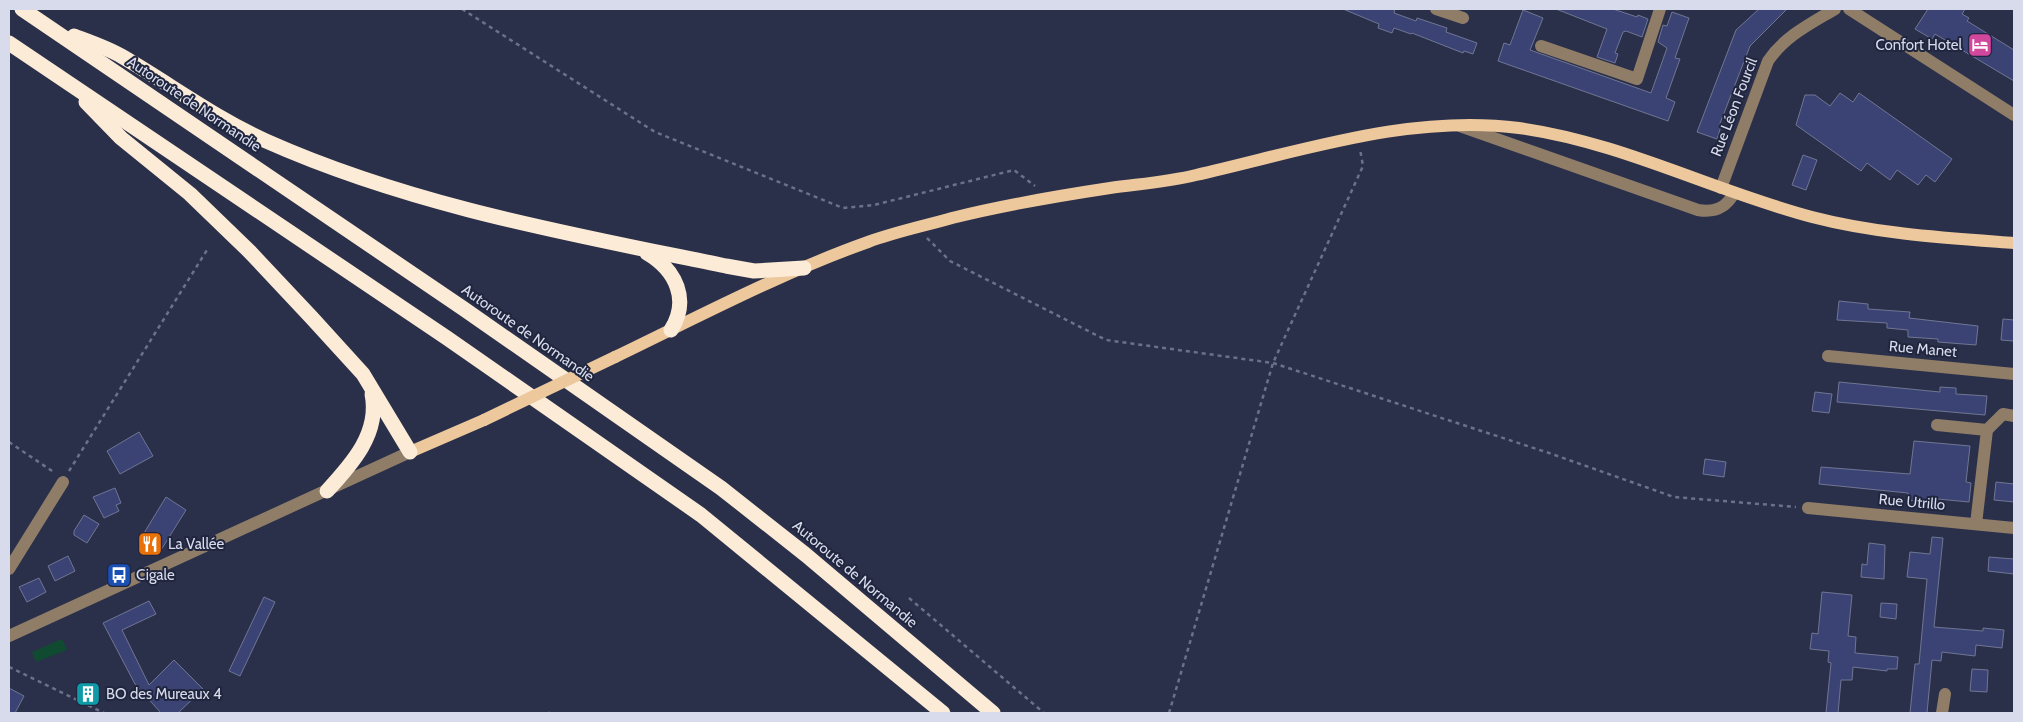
<svg xmlns="http://www.w3.org/2000/svg" width="2023" height="722" viewBox="0 0 2023 722" font-family="Cabin,sans-serif">
<style>
.green{fill:#0f4a31}
.building{fill:#3b4374;stroke:#6f7694}
.lines{fill:none;stroke-linecap:round;stroke-linejoin:round}
.path{stroke:#6d7188;stroke-width:2.5;stroke-dasharray:4 4;stroke-linecap:butt}
.minor{stroke:#8f7d68;stroke-width:12}
.major{stroke:#ecc89c;stroke-width:12}
.highway{stroke:#fcebd6;stroke-width:15}
.major-bridge{stroke:#ecc89c;stroke-width:12}
.labels{text-anchor:middle;stroke-width:4;stroke-linejoin:round;paint-order:stroke}
.poi-label{font-size:15px;fill:#d7dbec;stroke:#21263f;text-anchor:start}
.street-label{font-size:15px;fill:#d7dbec;stroke:#21263f}
</style>
<rect width="100%" height="100%" fill="#2b304a"/>
<polygon class="green" points="62,639 67,650 36,662 32,652"/>
<g class="building">
<polygon points="1343,9 1395,9 1394,13 1416,21 1417,18 1447,28 1446,32 1477,43 1473,54 1464,51 1463,53 1412,33 1411,34 1394,28 1392,33 1378,28 1379,24"/>
<polygon points="1556,9 1613,9 1637,17 1638,15 1648,19 1642,37 1626,31 1623,32 1615,53 1618,54 1615,63 1597,57 1607,29"/>
<polygon points="1759,9 1787,9 1750,46 1719,126 1721,126 1717,139 1697,132 1736,30"/>
<polygon points="1928,9 1965,9 1962,14 1969,18 1967,21 2014,50 2014,81 1935,34 1932,39 1915,29"/>
<polygon points="1523,10 1543,18 1530,50 1651,93 1667,48 1658,42 1663,25 1667,26 1672,12 1689,18 1675,58 1680,59 1666,98 1675,102 1668,121 1498,61 1504,43 1510,45"/>
<polygon points="1840,93 1853,102 1859,93 1952,159 1935,182 1926,175 1918,185 1897,170 1890,180 1867,163 1861,171 1796,125 1805,95 1815,95 1830,106"/>
<polygon points="1803,155 1817,160 1806,190 1792,185"/>
<polygon points="1839,301 1868,304 1868,309 1910,312 1909,318 1978,326 1976,345 1938,342 1938,339 1908,337 1908,330 1887,328 1887,323 1837,320"/>
<polygon points="2003,319 2014,320 2014,341 2001,340"/>
<polygon points="1839,382 1940,392 1940,387 1956,388 1956,394 1987,396 1985,415 1837,402"/>
<polygon points="1815,392 1832,394 1829,413 1812,411"/>
<polygon points="139,432 153,456 120,474 107,451"/>
<polygon points="1914,441 1970,446 1966,482 1971,483 1969,502 1927,498 1927,502 1907,500 1908,493 1819,484 1821,467 1910,474"/>
<polygon points="1705,459 1726,462 1724,477 1703,474"/>
<polygon points="1996,482 2014,484 2014,502 1994,500"/>
<polygon points="115,488 121,503 116,505 119,511 104,518 93,497"/>
<polygon points="166,497 186,510 161,550 141,538"/>
<polygon points="84,515 99,524 87,543 74,535 74,531"/>
<polygon points="1932,537 1943,538 1934,627 1983,631 1983,628 2004,630 2002,648 1976,645 1975,656 1942,652 1941,661 1932,660 1927,713 1910,713 1915,664 1919,664 1927,579 1907,577 1910,552 1930,554"/>
<polygon points="1869,543 1885,545 1884,579 1861,577 1862,564 1867,565"/>
<polygon points="68,556 75,571 55,581 48,566"/>
<polygon points="1989,557 2014,559 2014,574 1988,571"/>
<polygon points="39,578 46,592 27,602 19,587"/>
<polygon points="1822,592 1852,595 1848,636 1856,637 1855,653 1898,657 1897,669 1887,669 1887,671 1853,667 1852,680 1841,680 1838,713 1826,713 1831,663 1828,662 1829,651 1810,649 1812,633 1818,634"/>
<polygon points="264,597 275,602 240,676 229,671"/>
<polygon points="149,601 156,614 122,630 149,685 174,660 203,689 178,713 161,713 135,684 103,623"/>
<polygon points="1881,603 1897,604 1896,619 1880,617"/>
<polygon points="1972,669 1988,670 1987,692 1970,691"/>
<polygon points="9,688 24,696 15,713 9,713"/>
</g>
<g class="lines">
<g class="path">
<polyline points="462,9 655,132 843,208 874,205 1014,170 1035,186"/>
<polyline points="927,238 950,261 1106,340 1273,363 1549,453 1674,497 1796,507"/>
<polyline points="9,442 55,473"/>
<polyline points="69,471 207,250"/>
<polyline points="909,598 1044,713"/>
<polyline points="9,667 104,713"/>
<polyline points="548,713 550,713"/>
<polyline points="1169,713 1273,363 1363,166 1360,149"/>
</g>
<g class="minor">
<polyline points="1436,9 1463,18"/>
<polyline points="1849,9 2014,115"/>
<polyline points="1541,46 1637,79 1660,9"/>
<path d="M1460,126l238,84c17,3 28,-2 36,-17"/>
<path d="M1721,188l47,-127c17,-25 42,-37 67,-52"/>
<polyline points="1828,356 2014,374"/>
<polyline points="1937,425 1987,430"/>
<polyline points="1808,508 2014,528"/>
<polyline points="1976,524 1987,430 2003,414 2014,416"/>
<polyline points="9,569 63,482"/>
<polyline points="9,636 410,452"/>
<polyline points="1942,713 1945,694"/>
</g>
<g class="major">
<path d="M615,357c83,-40 166,-84 253,-115 27,-10 56,-16 84,-24 52,-13 105,-22 158,-30 28,-4 58,-6 86,-13 106,-24 214,-61 323,-47 102,14 194,63 293,89 65,17 135,21 202,26"/>
<polyline points="410,452 484,420"/>
</g>
<g class="highway">
<polyline points="22,9 464,309 721,488 806,555 993,713"/>
<path d="M74,36c16,6 34,12 49,21 48,28 92,61 143,84 146,65 304,93 460,125l28,5 50,-3"/>
<polyline points="9,43 447,338 701,515 943,713"/>
<polyline points="86,102 121,138 190,194 250,252 312,318 363,374 410,452"/>
<path d="M647,253c29,17 43,47 24,77"/>
<path d="M327,491c25,-27 53,-58 45,-97"/>
</g>
<polyline class="major-bridge" points="484,420 615,357"/>
</g>
<defs>
<symbol id="hotel-square" viewBox="-11 -11 22 22"><rect x="-9" y="-9" width="18" height="18" rx="4" fill="#d1479c" stroke="#21263f"/><path d="M-6-4.5h1.5V1H6V5H4.5V3h-9V5H-6ZM-4 0a1.8 1.8 0 1 1 3.6 0ZM.5 0V-2.5h3Q6-2.5 6 0Z" fill="#fff"/></symbol>
<symbol id="restaurant-square" viewBox="-11 -11 22 22"><rect x="-9" y="-9" width="18" height="18" rx="4" fill="#e8710a" stroke="#21263f"/><path d="M-5-6h1v4h1v-4h1v4h1v-4h1v5L-1.5 .5V6h-2V.5L-5-1ZM5-6V6H3V1.5H1.5Q1.5-4 5-6Z" fill="#fff"/></symbol>
<symbol id="bus-square" viewBox="-11 -11 22 22"><rect x="-9" y="-9" width="18" height="18" rx="4" fill="#1a4fb4" stroke="#21263f"/><path d="M-5-6H5V4H4V6H2V4H-2V6H-4V4H-5ZM-3.5-4V0h7V-4ZM-3.5 1.2v1.5H-2V1.2ZM2 1.2v1.5H3.5V1.2Z" fill="#fff"/></symbol>
<symbol id="building-square" viewBox="-11 -11 22 22"><rect x="-9" y="-9" width="18" height="18" rx="4" fill="#0f9aa8" stroke="#21263f"/><path d="M-4-6H4V6H1V3H-1V6H-4ZM-2.5-4.3h1.7v1.8h-1.7ZM.8-4.3h1.7v1.8H.8ZM-2.5-1h1.7V.8h-1.7ZM.8-1h1.7V.8H.8Z" fill="#fff"/></symbol>
</defs>
<g fill-rule="evenodd">
<use href="#hotel-square" x="1966" y="31" width="28" height="28"/>
<use href="#restaurant-square" x="136" y="530" width="28" height="28"/>
<use href="#bus-square" x="105" y="561" width="28" height="28"/>
<use href="#building-square" x="74" y="680" width="28" height="28"/>
</g>
<g class="labels">
<g class="poi-label">
<text x="1962" y="50" text-anchor="end">Confort Hotel</text>
<text x="168" y="549">La Vallée</text>
<text x="136" y="580">Cigale</text>
<text x="106" y="699">BO des Mureaux 4</text>
</g>
<g class="street-label">
<text transform="translate(194 104) rotate(34)" y="5">Autoroute de Normandie</text>
<text transform="translate(1734 107) rotate(-69)" y="5">Rue Léon Fourcil</text>
<text transform="translate(528 333) rotate(35)" y="5">Autoroute de Normandie</text>
<text transform="translate(1923 349) rotate(5)" y="5">Rue Manet</text>
<text transform="translate(1912 502) rotate(5)" y="5">Rue Utrillo</text>
<text transform="translate(855 574) rotate(40)" y="5">Autoroute de Normandie</text>
</g>
</g>
<rect width="2023" height="722" fill="none" stroke="#d7dbec" stroke-width="20"/>
</svg>
